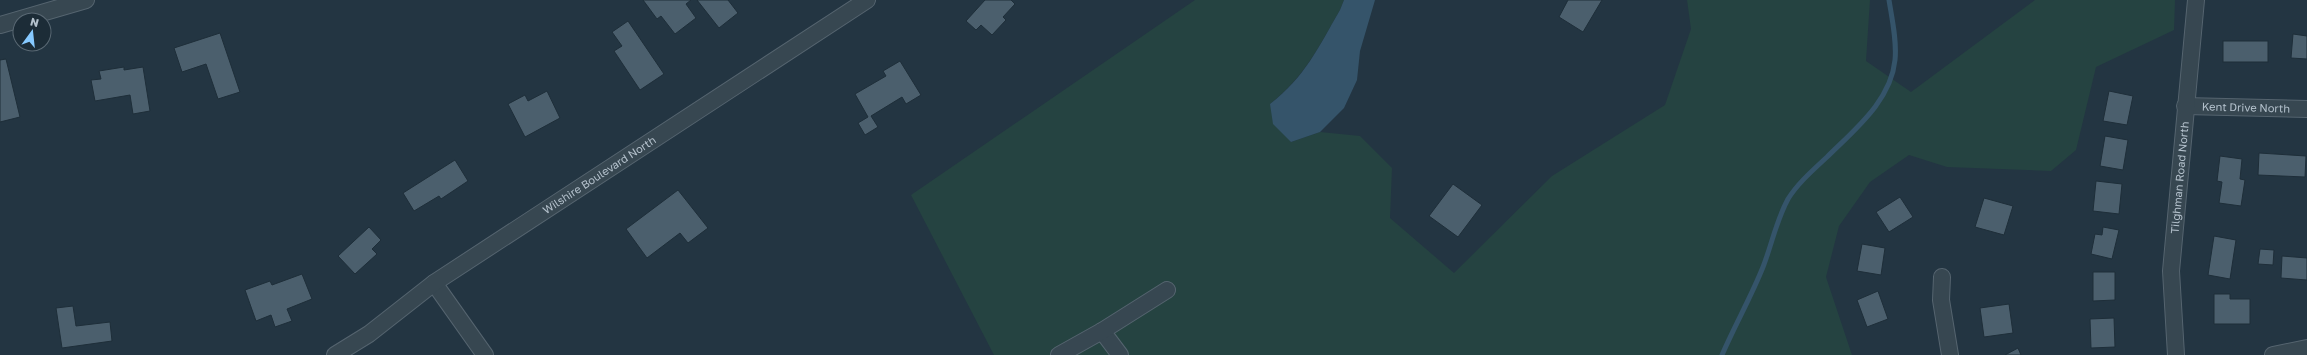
<svg xmlns="http://www.w3.org/2000/svg" width="2307" height="355" viewBox="0 0 2307 355" font-family="'Golos Text',sans-serif">
<style>
.green{fill:#254341}
.water{fill:#35546a}
.lines{fill:none;stroke-linecap:round;stroke-linejoin:round}
.stream{stroke:#35546a;stroke-width:5}
.building{fill:#4b5f6d;stroke:#1e2e39}
.minor-casing{stroke:#55646f;stroke-width:18}
.minor{stroke:#374751;stroke-width:16}
.labels{text-anchor:middle;stroke-width:3;stroke-linejoin:round;paint-order:stroke}
.street-label{font-size:11px;fill:#b4c1cc;stroke:#1c2c37}
</style>
<rect width="100%" height="100%" fill="#233542"/>
<path class="green" d="M1195,0h149l-4,10c-22,38 -35,66 -70,94l21,38 29,-10 40,4 32,32 -2,50 64,55 98,-97 113,-71 26,-76 -4,-29h183l-4,61 45,31 124,-92h140l-1,30 -78,37 -20,83 -25,21 -104,-4 -38,-12 -39,27 -31,44 -13,51 26,78h-858l-83,-160z"/>
<path class="water" d="M1344,0h31l-15,51 -3,29 -13,28 -24,24 -29,10 -18,-18 -3,-20c35,-27 48,-56 70,-94z"/>
<g class="lines">
<path class="stream" d="M1722,355c13,-30 29,-58 41,-88 9,-23 13,-46 25,-68 10,-16 25,-29 39,-42 27,-27 64,-56 68,-97 2,-19 -3,-41 -6,-60"/>
</g>
<g class="building">
<polygon points="643,0 691,0 686,4 696,18 675,34 661,16 657,19"/>
<polygon points="697,0 728,0 738,13 719,28"/>
<polygon points="985,0 1011,0 1015,4 1003,17 1006,20 992,35 981,25 976,30 966,21"/>
<polygon points="1568,0 1602,0 1583,32 1559,17"/>
<polygon points="628,21 664,74 640,90 614,51 622,46 612,32"/>
<polygon points="220,33 240,92 218,99 206,64 182,72 174,48"/>
<polygon points="2293,34 2307,36 2307,59 2291,58"/>
<rect x="2223" y="41" width="45" height="21"/>
<polygon points="6,59 20,117 0,122 0,60"/>
<polygon points="900,61 921,95 906,104 902,97 871,116 878,127 865,135 858,123 868,117 855,94 886,76 883,71"/>
<polygon points="124,67 124,70 143,67 150,111 133,114 130,95 95,101 91,80 101,79 99,71"/>
<polygon points="547,91 560,118 525,137 508,104 525,95 528,101"/>
<polygon points="2109,91 2133,96 2127,125 2103,121"/>
<polygon points="2105,136 2128,140 2123,170 2100,166"/>
<polygon points="2259,153 2306,156 2305,177 2258,175"/>
<polygon points="2220,156 2242,159 2240,179 2245,180 2241,206 2219,203 2222,182 2217,181"/>
<polygon points="455,160 468,181 441,199 439,196 414,211 403,193"/>
<polygon points="2096,181 2122,184 2119,214 2093,211"/>
<polygon points="1453,184 1482,205 1458,237 1429,216"/>
<polygon points="678,190 708,228 688,243 680,233 647,258 626,229"/>
<polygon points="1900,197 1913,217 1889,232 1876,212"/>
<polygon points="1984,198 2013,206 2004,235 1975,227"/>
<polygon points="369,227 381,240 372,249 377,254 355,274 338,256"/>
<polygon points="2103,227 2119,230 2112,259 2091,254 2095,234 2102,235"/>
<polygon points="2214,236 2236,240 2230,279 2208,275"/>
<polygon points="1862,244 1885,248 1881,275 1857,271"/>
<polygon points="2260,249 2274,250 2273,265 2258,264"/>
<polygon points="2282,256 2307,258 2307,280 2281,278"/>
<polygon points="2093,272 2115,272 2115,300 2093,301"/>
<polygon points="302,274 312,299 287,309 292,321 275,327 271,315 256,321 245,290 270,281 272,285"/>
<polygon points="1878,291 1888,319 1867,327 1857,300"/>
<polygon points="2214,294 2230,294 2230,299 2250,299 2250,324 2214,324"/>
<polygon points="2009,304 2013,333 1984,337 1980,308"/>
<polygon points="73,306 76,326 110,322 112,341 62,348 56,308"/>
<polygon points="2114,318 2115,347 2091,348 2090,319"/>
<polygon points="2018,348 2021,355 2005,355"/>
</g>
<g class="lines">
<defs>
<g id="minor">
<polyline points="0,25 86,0"/>
<path id="s1" d="M2185,106l122,3"/>
<polyline points="1942,277 1941,300 1950,355"/>
<polyline points="434,283 485,355"/>
<polyline points="1102,331 1120,355"/>
<path id="s2" d="M335,355l34,-21 65,-51 433,-283"/>
<polyline points="1059,355 1102,331 1167,290"/>
<path id="s3" d="M2176,355l-5,-84 25,-271"/>
<polyline points="2273,355 2307,348"/>
</g>
</defs>
<use href="#minor" class="minor-casing"/>
<use href="#minor" class="minor"/>
</g>
<g class="labels">
<g class="street-label">
<text dy="4" stroke="none"><textPath href="#s1" startOffset="61">Kent Drive North</textPath></text>
<text dy="4" stroke="none"><textPath href="#s2" startOffset="320">Wilshire Boulevard North</textPath></text>
<text dy="4" stroke="none"><textPath href="#s3" startOffset="178">Tilghman Road North</textPath></text>
</g>
</g>
<g transform="translate(32 32) rotate(15)"><circle r="19" fill="#1c2c37" stroke="#596873"/>
<path d="M0-3L7 15L0 10L-7 15Z" fill="#86c9ff"/>
<text y="-6" font-size="11" font-weight="bold" text-anchor="middle" fill="#b4c1cc">N</text>
</g>
</svg>
